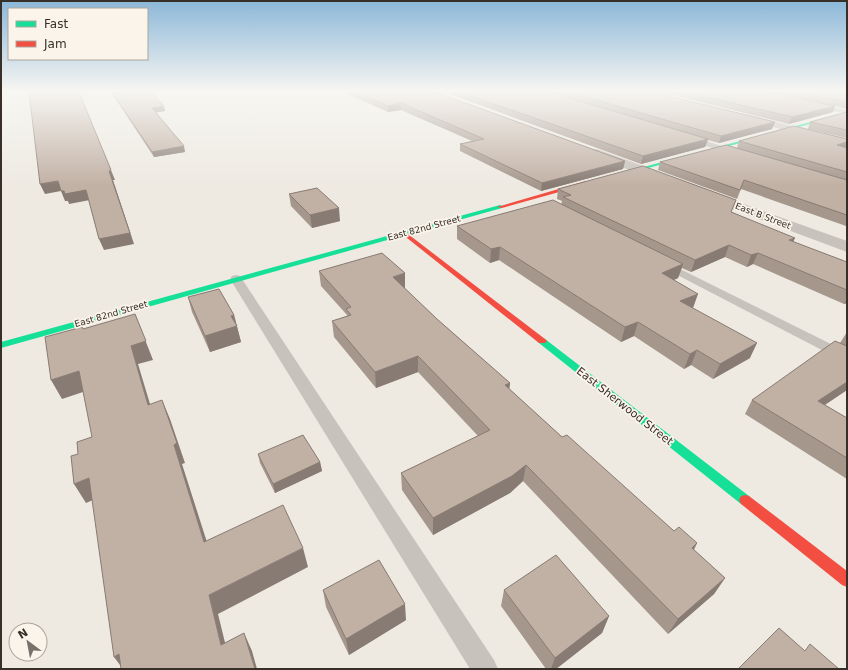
<svg xmlns="http://www.w3.org/2000/svg" width="848" height="670" viewBox="0 0 848 670" font-family="'DejaVu Sans',sans-serif">
<style>
.lines{fill:none;stroke-linecap:round;stroke-linejoin:round}
.lane{fill:#c7c2bb;fill-rule:evenodd}
.street{fill:#c7c2bb;fill-rule:evenodd}
.fast{fill:#16e098;fill-rule:evenodd}
.jam{fill:#f24e42;fill-rule:evenodd}
.wall{fill:#a6978d}
.shaded-wall{fill:#877b73}
.building{fill:#c1b0a4;stroke:#877b73}
.labels{text-anchor:middle;stroke-width:3.5;stroke-linejoin:round;paint-order:stroke}
.far-street-label{font-size:9px;fill:#382f29;stroke:#faf4ea}
.street-label{font-size:11px;fill:#382f29;stroke:#faf4ea}
</style>
<rect width="100%" height="100%" fill="#eeeae2"/>
<g class="lines">
<g class="lane">
<polygon points="816,104 847,110 847,114 814,107 814,105"/>
<polygon points="686,136 692,136 736,151 735,153 729,153 686,140"/>
<polygon points="664,261 847,352 847,363 660,266 658,264 660,262"/>
<polygon points="236,275 240,276 242,279 494,660 498,669 470,669 230,279 232,276"/>
</g>
<g class="street">
<polygon points="745,114 847,140 847,146 741,119 740,117 741,115"/>
<polygon points="597,149 665,174 667,177 665,180 655,180 593,156 591,153 593,150"/>
<polygon points="707,191 847,241 847,252 702,198 700,195 702,192"/>
</g>
<g class="fast">
<polygon points="847,112 847,114 619,176 614,175"/>
<polygon points="500,205 502,206 502,208 1,348 1,342"/>
<polygon points="542,338 545,339 749,496 751,500 749,504 745,505 741,504 539,343 537,341"/>
</g>
<g class="jam">
<polygon points="586,181 588,182 588,184 502,208 497,207"/>
<polygon points="404,231 545,339 547,341 545,343 539,343 402,234 401,233"/>
<polygon points="745,495 749,496 847,571 847,587 842,585 741,504 739,500 741,496"/>
</g>
</g>
<g class="wall">
<polygon points="111,92 151,92 165,111 156,112 185,152 154,157"/>
<polygon points="343,92 435,92 625,161 623,169 541,191 460,151 460,144 472,141 401,110 388,112"/>
<polygon points="444,92 652,92 775,122 772,129 719,143 708,140 705,147 641,164"/>
<polygon points="660,92 847,92 847,109 835,106 833,112 789,124"/>
<polygon points="847,112 847,138 808,129 810,122"/>
<polygon points="847,139 847,225 846,226 741,189 737,199 658,170 660,162 737,148 739,141"/>
<polygon points="558,189 732,212 793,242 847,262 847,303 844,304 753,264 747,267 725,257 691,272 682,268 678,278 674,280 693,308 750,358 713,379 691,365 684,369 634,336 621,342 499,260 490,263 457,239 457,226 561,205 562,201 557,199"/>
<polygon points="289,194 340,221 312,228 291,206"/>
<polygon points="319,271 405,288 404,288 437,319 510,383 509,389 562,437 674,531 697,543 694,550 725,578 714,594 668,634 523,481 510,493 433,535 402,490 401,473 478,436 418,372 376,388 334,337 332,321 347,316 347,315 321,286"/>
<polygon points="188,297 234,315 241,342 210,352 192,312"/>
<polygon points="847,332 847,390 825,405 847,418 847,479 745,414 752,400 840,343"/>
<polygon points="258,454 320,462 322,471 275,493 260,463"/>
<polygon points="323,590 406,620 349,655 326,607"/>
<polygon points="504,590 609,616 602,633 556,669 546,669 501,606"/>
</g>
<g class="shaded-wall">
<polygon points="401,103 401,110 388,112 388,106"/>
<polygon points="164,106 165,111 153,113 152,108"/>
<polygon points="835,106 833,112 789,124 792,117"/>
<polygon points="775,122 772,129 719,143 721,136"/>
<polygon points="708,139 705,147 641,164 643,156"/>
<polygon points="847,142 847,149 837,145"/>
<polygon points="184,146 185,152 154,157 152,152"/>
<polygon points="625,161 623,169 541,191 542,183"/>
<polygon points="111,170 115,180 113,180 134,244 104,250 99,239 109,171"/>
<polygon points="58,181 86,190 90,200 69,204 68,201 65,201 61,191 45,194 40,184"/>
<polygon points="339,208 340,221 312,228 310,215"/>
<polygon points="795,238 790,249 789,240"/>
<polygon points="729,245 725,257 691,272 695,260"/>
<polygon points="500,247 499,260 490,263 491,249"/>
<polygon points="758,253 753,264 747,267 751,255"/>
<polygon points="683,264 678,278 658,287 662,273"/>
<polygon points="405,273 405,288 394,292 393,277"/>
<polygon points="698,294 693,308 680,301"/>
<polygon points="847,299 847,303 844,304"/>
<polygon points="135,314 153,360 138,364 156,424 148,405 131,346"/>
<polygon points="234,315 241,342 210,352 205,336 231,316"/>
<polygon points="638,322 634,336 621,342 625,327"/>
<polygon points="757,343 750,358 713,379 720,364"/>
<polygon points="697,350 691,365 684,369 690,354"/>
<polygon points="418,356 418,372 376,388 375,372"/>
<polygon points="79,371 89,390 62,399 51,380"/>
<polygon points="847,382 847,390 809,415 818,401"/>
<polygon points="510,383 508,399 505,385"/>
<polygon points="162,400 170,419 185,463 182,464 213,561 204,542 174,445"/>
<polygon points="320,462 322,471 275,493 273,484"/>
<polygon points="526,465 523,481 510,493 433,535 433,518"/>
<polygon points="89,478 100,497 86,503 74,484"/>
<polygon points="697,543 688,560 692,548"/>
<polygon points="303,548 308,567 218,614 230,663 221,645 209,595"/>
<polygon points="725,578 714,594 668,634 678,619"/>
<polygon points="405,604 406,620 349,655 346,639"/>
<polygon points="609,616 602,633 556,669 551,669 555,658"/>
<polygon points="244,633 252,651 257,669 255,669"/>
<polygon points="119,654 123,669 114,657"/>
</g>
<g class="building">
<polygon points="29,92 79,92 111,170 109,171 130,233 99,239 86,190 65,194 64,191 61,191 58,181 40,184"/>
<polygon points="112,92 151,92 164,106 152,108 184,146 152,152"/>
<polygon points="356,92 435,92 625,161 542,183 460,144 484,139 401,103 388,106"/>
<polygon points="460,92 549,92 708,139 643,156"/>
<polygon points="568,92 652,92 775,122 721,136"/>
<polygon points="686,92 769,92 835,106 792,117"/>
<polygon points="796,92 847,92 847,102"/>
<polygon points="847,112 847,130 810,122"/>
<polygon points="794,126 847,139 847,142 837,145 847,148 847,172 739,141"/>
<polygon points="726,145 847,180 847,215 744,180 740,190 660,162"/>
<polygon points="643,166 736,200 731,212 795,238 789,240 847,262 847,290 758,253 751,255 729,245 695,260 563,197 571,195 558,189"/>
<polygon points="317,188 339,208 310,215 289,194"/>
<polygon points="553,200 683,264 662,273 698,294 680,301 757,343 720,364 697,350 690,354 638,322 625,327 500,247 491,249 457,226"/>
<polygon points="382,253 405,273 393,277 437,319 510,383 505,385 562,437 567,435 674,531 679,527 697,543 692,548 725,578 678,619 526,465 512,476 433,518 401,473 490,430 418,356 375,372 332,321 351,315 346,309 351,307 319,271"/>
<polygon points="219,289 234,315 231,316 237,326 205,336 188,297"/>
<polygon points="135,314 146,341 131,346 148,405 162,400 177,443 174,445 204,542 283,505 303,548 209,595 221,645 244,633 255,669 121,669 119,654 114,657 89,478 74,484 71,456 78,454 77,442 92,437 79,371 51,380 45,337 82,327 83,329"/>
<polygon points="835,341 847,346 847,382 818,401 847,418 847,458 752,400"/>
<polygon points="303,435 320,462 273,484 258,454"/>
<polygon points="556,555 609,616 555,658 504,590"/>
<polygon points="379,560 405,604 346,639 323,590"/>
<polygon points="779,628 805,651 810,644 839,669 738,669"/>
</g>
<linearGradient id="sky" x2="0" y2="1"><stop stop-color="#8bb7d8"/><stop offset="0.49" stop-color="#f7f6f2"/><stop offset="1" stop-color="#f7f6f2" stop-opacity="0"/></linearGradient>
<rect width="848" height="186" fill="url(#sky)"/>
<g class="labels">
<g class="far-street-label">
<text transform="translate(763 216) rotate(21)" y="3">East B Street</text>
<text transform="translate(424 228) rotate(-15)" y="3">East 82nd Street</text>
<text transform="translate(111 314) rotate(-16)" y="3">East 82nd Street</text>
</g>
<g class="street-label">
<text transform="translate(625 406) rotate(38)" y="4">East Sherwood Street</text>
</g>
</g>
<rect width="848" height="670" fill="none" stroke="#382f29" stroke-width="4"/>
<rect x="8" y="8" width="140" height="52" fill="#faf4ea" stroke="#aca59d"/>
<rect x="16" y="21" width="20" height="6" fill="#16e098" stroke="#aca59d"/>
<text x="44" y="28" font-size="12" fill="#382f29">Fast</text>
<rect x="16" y="41" width="20" height="6" fill="#f24e42" stroke="#aca59d"/>
<text x="44" y="48" font-size="12" fill="#382f29">Jam</text>
<g transform="translate(28 642) rotate(328)"><circle r="19" fill="#faf4ea" stroke="#aca59d"/>
<path d="M0-3L7 15L0 10L-7 15Z" fill="#78706a"/>
<text y="-6" font-size="11" font-weight="bold" text-anchor="middle" fill="#382f29">N</text>
</g>
</svg>
